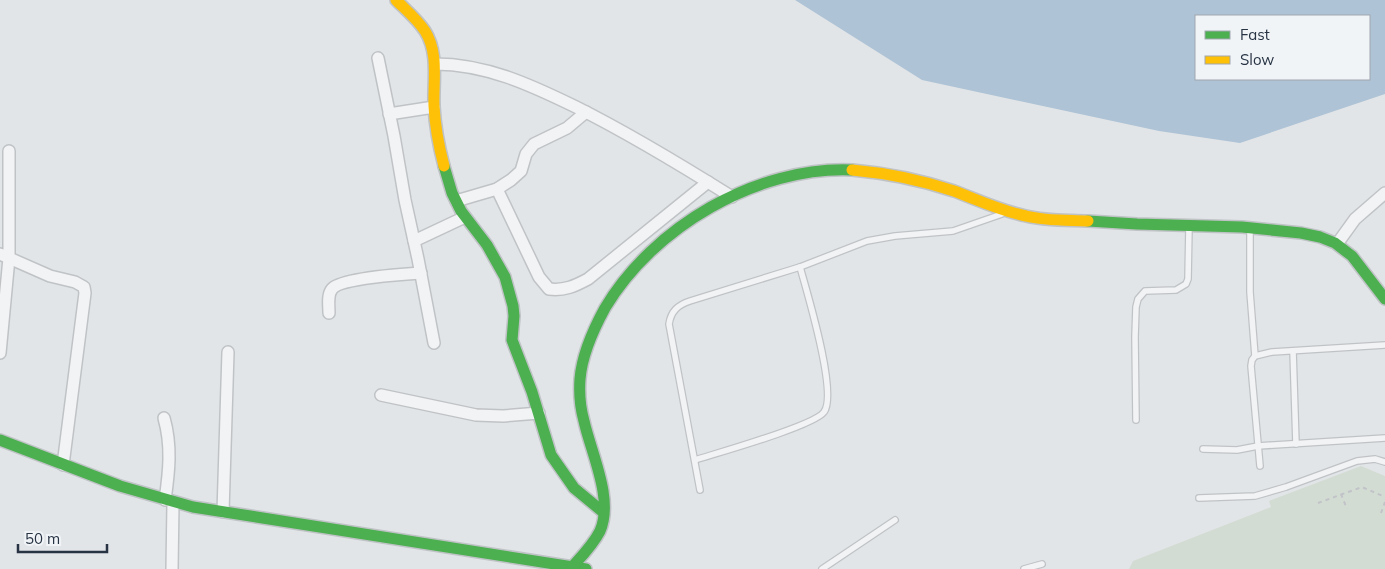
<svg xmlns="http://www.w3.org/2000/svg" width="1385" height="569" viewBox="0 0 1385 569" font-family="Mulish,sans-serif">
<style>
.green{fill:#d3dcd3}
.water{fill:#aec3d5;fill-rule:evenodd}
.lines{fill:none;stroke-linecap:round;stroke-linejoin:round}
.lane-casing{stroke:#c0c3c6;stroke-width:8}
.street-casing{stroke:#c0c3c6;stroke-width:14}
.fast-casing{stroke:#c0c3c6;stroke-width:14}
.slow-casing{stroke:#c0c3c6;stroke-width:14}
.path{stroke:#c1c3c8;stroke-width:2;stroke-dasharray:4 4;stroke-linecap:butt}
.lane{stroke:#f2f3f4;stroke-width:5.5}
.street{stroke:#f2f3f4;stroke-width:11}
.fast{stroke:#4caf50;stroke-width:11}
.slow{stroke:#ffc107;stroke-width:11}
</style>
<rect width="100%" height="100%" fill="#e2e5e8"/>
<polygon class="green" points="1361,466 1385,476 1385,569 1129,569 1133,561 1271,507 1269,501"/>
<path class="water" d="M795,0h590v94l-145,49 -81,-12 -237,-51zM1196,16h173v63h-173z"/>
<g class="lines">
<defs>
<g id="lane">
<polyline points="1250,228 1250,292 1255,356"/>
<polyline points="1293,351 1296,444"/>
<polyline points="1136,420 1135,337 1136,307 1138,299 1145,291 1176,290 1186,284 1188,279 1189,227"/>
<polyline points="1203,449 1237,450 1258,446 1385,438"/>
<path d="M695,460c22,-7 119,-34 129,-48 14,-18 -17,-120 -24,-145"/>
<polyline points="1260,466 1251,366 1252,360 1255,356 1272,352 1385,345"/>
<path d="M700,490l-31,-166c2,-13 9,-19 21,-23l110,-34 67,-26 28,-5 58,-5 49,-17"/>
<polyline points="1199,498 1255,496 1286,487 1357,461 1375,459 1385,462"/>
<polyline points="822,569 895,520"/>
<polyline points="1024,569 1042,564"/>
</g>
<g id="street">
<polyline points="378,58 394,136 405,200 418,259 434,343"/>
<path d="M435,64c51,0 96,21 141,43 54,27 105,58 156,90"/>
<polyline points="389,114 434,107"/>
<path d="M497,189l42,88 10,12c15,2 26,-3 39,-10l120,-97"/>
<polyline points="456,201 497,189 511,180 521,171 526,154 534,144 567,128 586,112"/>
<polyline points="414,241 465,217"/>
<polyline points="1337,244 1355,219 1385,193"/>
<polyline points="0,254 50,276 75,282 84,287 85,293 63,465"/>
<path d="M329,313c0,-7 -2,-18 3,-24 8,-11 73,-15 89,-16"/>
<polyline points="0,353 9,258 9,151"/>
<polyline points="381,395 476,415 503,416 539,413"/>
<path d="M164,418c8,28 5,54 1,82"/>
<polyline points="223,512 228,352"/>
<polyline points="172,569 173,503"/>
</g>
<g id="fast">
<polyline points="444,166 452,193 461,211 487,245 505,277 513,306 514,316 512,340 532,392 551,455 574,488 603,512"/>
<polyline points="1088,221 1137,224 1242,227 1301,233 1320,237 1335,243 1352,256 1385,299"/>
<polyline points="0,440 120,486 193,507 586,569"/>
<path d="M572,567c10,-11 21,-22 28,-36 14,-32 -9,-78 -16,-110 -4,-14 -5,-28 -4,-42 2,-25 13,-49 25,-71 48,-81 152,-142 247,-138"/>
</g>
<g id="slow">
<path d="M396,0c10,10 21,19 29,31 14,22 8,50 9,75 1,20 5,41 10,60"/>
<path d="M852,170c34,3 69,10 102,21 24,9 47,20 72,25 20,5 41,4 62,5"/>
</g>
</defs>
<use href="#lane" class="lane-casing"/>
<use href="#street" class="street-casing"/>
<use href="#fast" class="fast-casing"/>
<use href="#slow" class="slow-casing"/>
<g class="path">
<polyline points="1341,494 1347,509"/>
<polyline points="1318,503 1362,487 1385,497"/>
<polyline points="1381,513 1385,502"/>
</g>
<use href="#lane" class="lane"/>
<use href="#street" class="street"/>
<use href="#fast" class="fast"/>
<use href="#slow" class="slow"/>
</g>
<rect x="1195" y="15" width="175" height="65" fill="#f0f4f7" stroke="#a0a7af"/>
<rect x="1205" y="31" width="25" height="8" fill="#4caf50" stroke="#a0a7af"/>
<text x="1240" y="40" font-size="15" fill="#273343">Fast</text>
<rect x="1205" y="56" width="25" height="8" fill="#ffc107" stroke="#a0a7af"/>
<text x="1240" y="65" font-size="15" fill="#273343">Slow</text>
<path d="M18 544v8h89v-8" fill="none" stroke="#273343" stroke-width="2.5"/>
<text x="25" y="544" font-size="15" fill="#273343" stroke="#f0f4f7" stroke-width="4" paint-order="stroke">50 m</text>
</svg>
